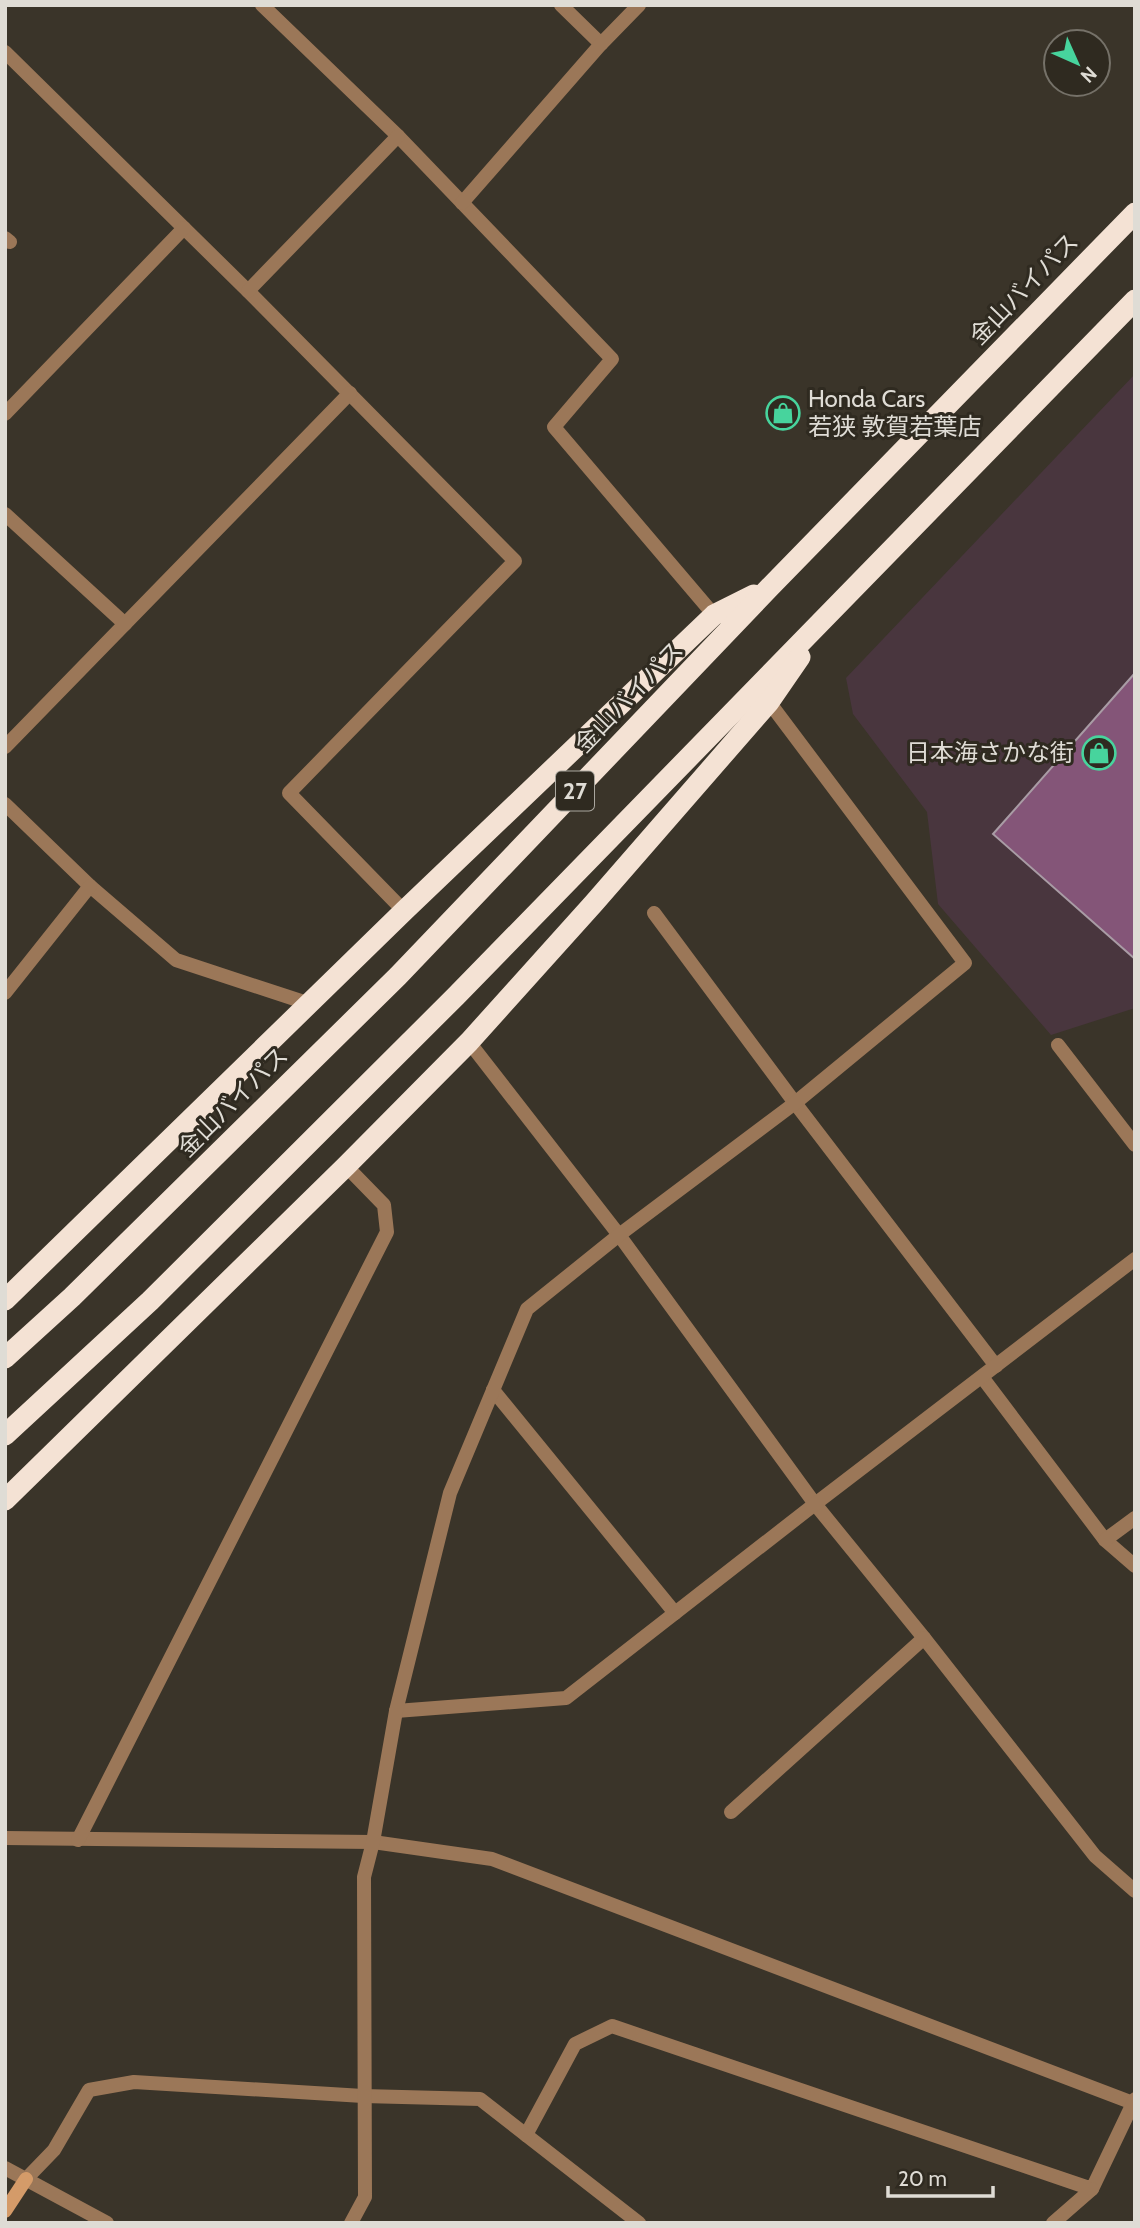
<svg xmlns="http://www.w3.org/2000/svg" width="1140" height="2228" viewBox="0 0 1140 2228" font-family="Cabin,'Noto Sans JP',sans-serif">
<style>
.commercial{fill:#49363e}
.building{fill:#845578;stroke:#a99ca5;stroke-width:2}
.lines{fill:none;stroke-linecap:round;stroke-linejoin:round}
.street{stroke:#9b7758;stroke-width:14}
.secondary{stroke:#d49b69;stroke-width:14}
.highway{stroke:#f4e2d4;stroke-width:21}
.labels{text-anchor:middle;stroke-width:6;stroke-linejoin:round;paint-order:stroke}
.shield{fill:#2f2a20;stroke:#aaa79f;stroke-width:2}
.shield-label{font-size:23px;font-weight:bold;fill:#dfdcd5}
.street-label{font-size:24px;fill:#dfdcd5;stroke:#2f2a20}
.poi-label{font-size:24px;fill:#dfdcd5;stroke:#2f2a20;text-anchor:start}
</style>
<rect width="100%" height="100%" fill="#3a3429"/>
<polygon class="commercial" points="1135,374 1135,1008 1051,1035 938,904 927,812 853,714 846,678"/>
<polygon class="building" points="1135,673 1135,959 993,834"/>
<g class="lines">
<g class="street">
<polyline points="262,5 398,136 612,359 554,427 714,615"/>
<polyline points="561,5 601,44"/>
<polyline points="5,52 248,291 515,561 289,793 404,911"/>
<polyline points="462,203 601,44 639,5"/>
<polyline points="5,238 10,242"/>
<polyline points="248,291 398,136"/>
<polyline points="5,414 184,228"/>
<polyline points="5,514 125,624"/>
<polyline points="5,747 350,393"/>
<polyline points="5,804 90,886 176,960 310,1004"/>
<polyline points="654,913 795,1103 996,1366"/>
<polyline points="5,993 90,886"/>
<polyline points="469,1042 619,1235 815,1504 924,1638 1095,1856 1135,1891"/>
<polyline points="1058,1045 1135,1145"/>
<polyline points="982,1377 1105,1540 1135,1566"/>
<polyline points="493,1390 675,1613"/>
<polyline points="1105,1540 1135,1518"/>
<polyline points="396,1711 566,1698 815,1504 1135,1259"/>
<polyline points="731,1812 924,1638"/>
<polyline points="5,1838 373,1842 492,1859 1133,2103"/>
<polyline points="78,1840 387,1232 384,1205 346,1166"/>
<polyline points="526,2135 575,2044 612,2026 1092,2189 1135,2099"/>
<polyline points="5,2168 107,2223"/>
<polyline points="26,2179 54,2150 89,2090 134,2082 363,2096 480,2099 639,2223"/>
<polyline points="351,2223 365,2197 364,1877 373,1842 396,1711 450,1493 527,1309 619,1235 795,1103 965,963 769,702"/>
<polyline points="1053,2223 1092,2189"/>
</g>
<polyline class="secondary" points="5,2211 26,2179"/>
<g class="highway">
<polyline points="5,1300 404,911 714,615 754,595"/>
<polyline points="5,1358 72,1297 398,976 769,588 1135,213"/>
<polyline points="5,1435 150,1301 456,996 1135,300"/>
<polyline points="5,1500 346,1166 469,1042 594,903 769,702 800,657"/>
</g>
</g>
<defs>
<symbol id="shop-ring" viewBox="-11 -11 22 22"><circle r="9.5" fill="#2f2a20" stroke="#47d49d" stroke-width="1.5"/><path d="M-5-2.5h2.3a2.7 3.5 0 0 1 5.4 0H5L5.5 6h-11ZM-1.5-2.5h3a1.5 2.3 0 0 0-3 0Z" fill="#47d49d"/></symbol>
</defs>
<g fill-rule="evenodd">
<use href="#shop-ring" x="764" y="394" width="38" height="38"/>
<use href="#shop-ring" x="1080" y="734" width="38" height="38"/>
</g>
<g class="labels">
<rect class="shield" x="556" y="771.5" width="38" height="39" rx="5"/>
<g class="shield-label">
<text x="575" y="799">27</text>
</g>
<g class="street-label">
<text transform="translate(1024 289) rotate(-46)" y="8">金山バイパス</text>
<text transform="translate(629 697) rotate(-46)" y="8">金山バイパス</text>
<text transform="translate(233 1102) rotate(-45)" y="8">金山バイパス</text>
</g>
<g class="poi-label">
<text x="808" y="407">Honda Cars<tspan x="808" dy="28">若狭 敦賀若葉店</tspan></text>
<text x="1074" y="761" text-anchor="end">日本海さかな街</text>
</g>
</g>
<rect width="1140" height="2228" fill="none" stroke="#dfdcd5" stroke-width="14"/>
<g transform="translate(1077 63) rotate(135)"><circle r="33" fill="#2f2a20" stroke="#757168" stroke-width="2"/>
<path d="M0-5L12 26L0 18L-12 26Z" fill="#47d49d"/>
<text y="-10" font-size="19" font-weight="bold" text-anchor="middle" fill="#dfdcd5">N</text>
</g>
<path d="M888 2186v10h105v-10" fill="none" stroke="#dfdcd5" stroke-width="3.5"/>
<text x="898" y="2186" font-size="21" fill="#dfdcd5" stroke="#2f2a20" stroke-width="5" paint-order="stroke">20 m</text>
</svg>
